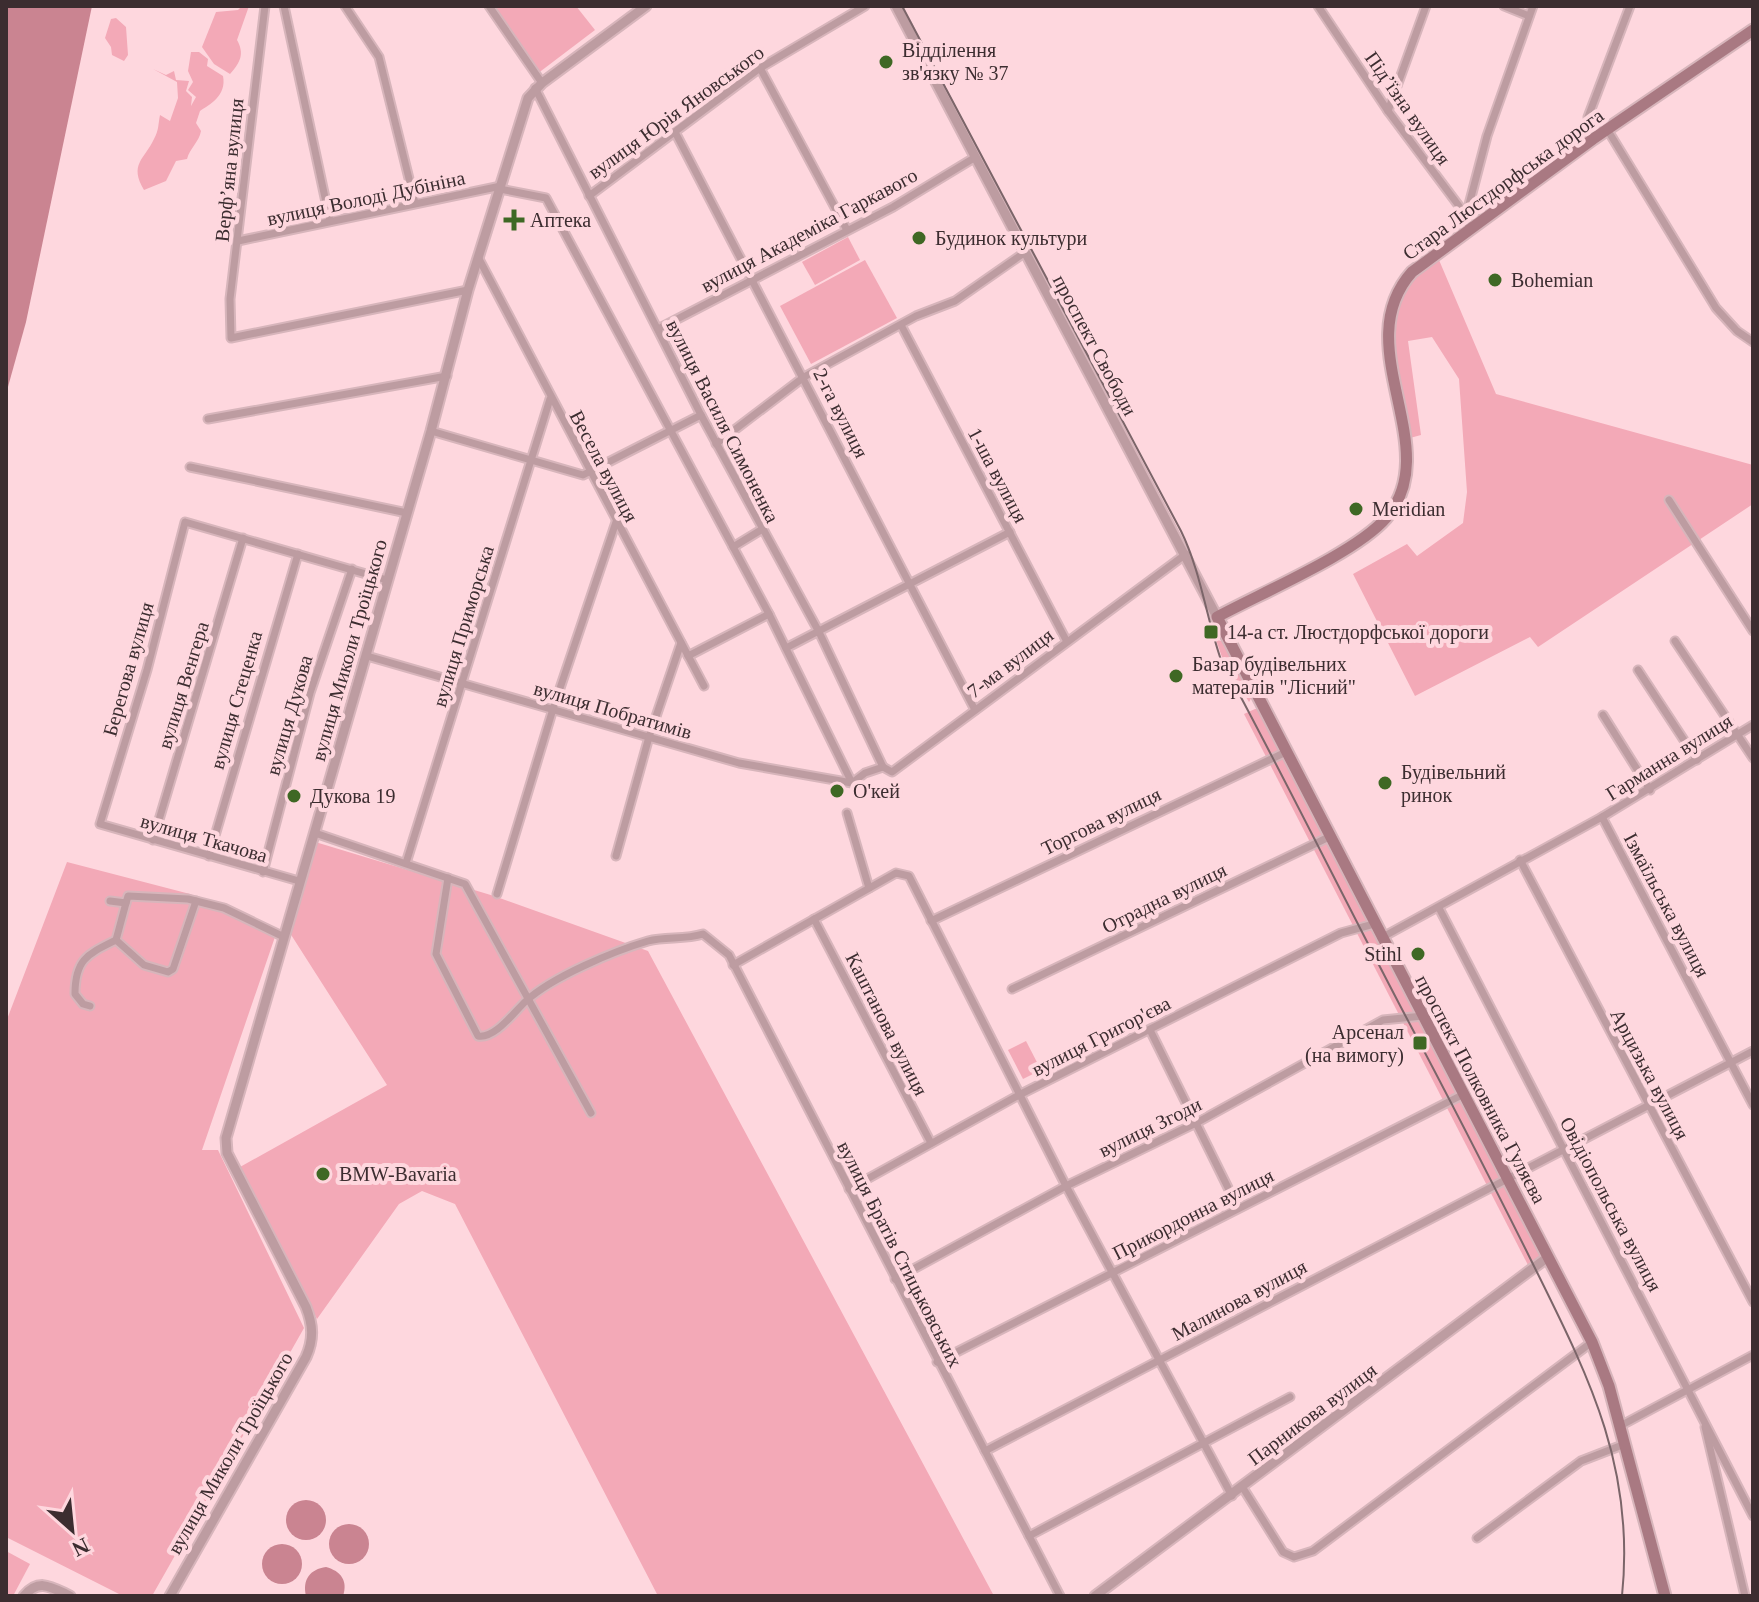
<svg xmlns="http://www.w3.org/2000/svg" width="1759" height="1602" viewBox="0 0 1759 1602" font-family="'Times New Roman',serif">
<style>
.green{fill:#f3a9b7}
.water{fill:#ca8491}
.lines{fill:none;stroke-linecap:round;stroke-linejoin:round}
.minor-casing{stroke:#d7b5bb;stroke-width:11}
.tertiary-casing{stroke:#d7b5bb;stroke-width:13}
.secondary-casing{stroke:#d7b5bb;stroke-width:15}
.minor{stroke:#bd9ca1;stroke-width:7}
.tertiary{stroke:#bd9ca1;stroke-width:9}
.secondary{stroke:#a97982;stroke-width:11}
.tram{stroke:#7b6569;stroke-width:2}
.poi-dot{fill:#3f6824;stroke:#fed7de;stroke-width:3}
.labels{text-anchor:middle;stroke-width:8;stroke-linejoin:round;paint-order:stroke}
.poi-label{font-size:20px;fill:#3c2d30;stroke:#fed7de;text-anchor:start}
.street-label{font-size:20px;fill:#3c2d30;stroke:#fed7de}
</style>
<rect width="100%" height="100%" fill="#fed7de"/>
<g class="green">
<path d="M242,6h7l-12,34c8,14 3,23 -7,34l-16,-10 -12,-17 14,-35 22,-2z"/>
<polygon points="492,6 576,6 595,30 537,74"/>
<polygon points="116,18 126,27 128,55 124,61 112,55 111,47 105,38 111,19"/>
<path d="M191,52h8l9,7 -1,7 16,10c4,20 -14,29 -23,35l-4,12 5,8c-2,11 -11,17 -14,28l-11,2 -10,20 -22,9c-15,-26 0,-30 10,-51 5,-9 4,-14 6,-24l10,6 8,-23 -1,-16 -24,-13 13,6 8,-4 2,9 13,1 -3,10 6,6 -1,9 5,-9 -8,-7 5,-8 -5,-11z"/>
<polygon points="848,237 860,260 815,285 802,262"/>
<polygon points="865,260 897,318 811,364 780,306"/>
<path d="M1439,260l57,134 257,71v39l-215,143 -8,-10 -115,59 -62,-122 54,-30 10,12 46,-33 4,-31 -8,-113 -27,-42 -24,4 13,94 -11,3c-5,-34 -25,-110 -11,-139 8,-17 25,-28 40,-39z"/>
<polygon points="1216,640 1222,641 1252,697 1249,702 1223,660"/>
<polygon points="1255,709 1259,709 1544,1256 1529,1267 1244,714"/>
<polygon points="312,841 494,896 648,951 994,1596 658,1596 455,1204 422,1191 399,1204 317,1319 240,1167 387,1085 288,930"/>
<polygon points="67,862 190,894 277,931 202,1150 218,1150 304,1328 152,1596 123,1596 6,1537 6,1022"/>
<polygon points="1026,1041 1041,1070 1023,1079 1008,1050"/>
<polygon points="6,1551 30,1564 13,1596 6,1596"/>
</g>
<g class="water">
<polygon points="6,6 92,6 26,322 6,394"/>
<circle cx="306" cy="1520" r="20"/>
<circle cx="349" cy="1544" r="20"/>
<circle cx="282" cy="1564" r="20"/>
<path d="M326,1567c15,4 22,14 17,29h-37c-4,-16 4,-27 20,-29z"/>
</g>
<g class="lines">
<defs>
<g id="minor">
<polyline points="265,6 230,299 231,338 468,290"/>
<polyline points="284,6 330,221"/>
<polyline points="345,6 379,57 415,203"/>
<polyline points="489,6 542,83"/>
<polyline points="1318,6 1388,111 1459,206 1470,228"/>
<polyline points="1504,6 1529,16"/>
<polyline points="760,68 847,230"/>
<polyline points="535,88 701,415 819,632 883,767"/>
<polyline points="1388,111 1426,6"/>
<polyline points="1607,129 1716,308 1737,331 1753,342"/>
<polyline points="675,132 975,710"/>
<polyline points="1593,139 1588,117 1630,6"/>
<polyline points="500,189 546,198 769,614 852,783"/>
<polyline points="589,196 760,68 865,6"/>
<polyline points="1466,216 1487,136 1533,6"/>
<polyline points="238,241 501,186"/>
<polyline points="479,259 704,686"/>
<polyline points="901,325 1066,640"/>
<polyline points="658,329 893,207 974,158"/>
<polyline points="208,419 447,376"/>
<polyline points="431,431 583,475 701,415"/>
<polyline points="716,444 804,377 916,316 955,301 1024,253"/>
<polyline points="190,467 407,513"/>
<polyline points="1669,500 1753,631"/>
<polyline points="733,547 761,530"/>
<polyline points="1675,641 1753,758"/>
<polyline points="786,648 1010,532"/>
<polyline points="367,656 739,763 852,783"/>
<polyline points="688,656 769,614"/>
<polyline points="1638,670 1697,760"/>
<polyline points="1603,715 1650,790"/>
<polyline points="852,783 865,773 883,767 892,772 1186,554"/>
<polyline points="847,813 869,888"/>
<polyline points="1602,817 1753,725"/>
<polyline points="315,833 465,884 591,1113"/>
<polyline points="153,840 243,538"/>
<polyline points="209,856 298,554"/>
<polyline points="616,856 649,737 681,643"/>
<polyline points="1520,860 1753,1302"/>
<polyline points="406,863 550,399"/>
<polyline points="263,872 310,693 352,569"/>
<path d="M448,878l-12,76 42,82c17,3 36,-24 48,-35 26,-24 88,-50 122,-60 18,-5 36,-1 55,-7l26,21 331,641"/>
<polyline points="299,881 100,824 147,670 185,522 387,580"/>
<polyline points="497,894 553,709 616,522"/>
<polyline points="110,901 126,903 128,896 188,899 224,908 284,937"/>
<polyline points="126,903 116,940 144,965 168,972 173,969 196,901"/>
<polyline points="1439,908 1753,1516"/>
<polyline points="814,919 931,1143"/>
<polyline points="931,921 1286,752"/>
<polyline points="1381,938 1602,817 1753,1105"/>
<polyline points="733,965 896,873 909,876 1066,1186 1232,1496"/>
<polyline points="1012,989 1329,837"/>
<path d="M90,1006l-7,-2 -8,-10c0,-35 13,-40 41,-54"/>
<polyline points="1150,1030 1238,1208"/>
<polyline points="849,1189 1019,1095 1341,933 1374,924"/>
<polyline points="895,1279 1066,1186 1198,1122 1383,1020 1423,1016"/>
<polyline points="937,1362 1464,1094"/>
<polyline points="1620,1426 1753,1355"/>
<polyline points="1705,1427 1745,1596"/>
<polyline points="985,1451 1753,1051"/>
<polyline points="1243,1488 1283,1552 1294,1557 1313,1551 1592,1342"/>
<polyline points="1029,1536 1290,1397"/>
<polyline points="1477,1538 1581,1461 1625,1444"/>
</g>
<g id="tertiary">
<polyline points="896,6 1217,617"/>
<path d="M24,1596c15,-18 27,-9 46,0"/>
<path d="M170,1596l136,-239c8,-18 7,-32 0,-50l-79,-154 -1,-15 205,-707 37,-141 60,-192 14,-15 104,-77"/>
<polyline points="1095,1596 1548,1257"/>
</g>
<path id="secondary" d="M1665,1596l-56,-210 -17,-44 -375,-725c44,-24 139,-64 169,-99 61,-70 -40,-172 26,-246l181,-133 160,-109"/>
</defs>
<use href="#minor" class="minor-casing"/>
<use href="#tertiary" class="tertiary-casing"/>
<use href="#secondary" class="secondary-casing"/>
<use href="#minor" class="minor"/>
<use href="#tertiary" class="tertiary"/>
<use href="#secondary" class="secondary"/>
<path class="tram" d="M902,6l279,525c20,41 25,86 40,129 64,118 122,237 184,355 42,79 82,157 122,237 57,116 109,209 95,344"/>
</g>
<g class="poi-dot">
<circle cx="886" cy="62" r="8"/>
<path d="M510 208h8v8h8v8h-8v8h-8v-8h-8v-8h8z"/>
<circle cx="919" cy="238" r="8"/>
<circle cx="1495" cy="280" r="8"/>
<circle cx="1356" cy="509" r="8"/>
<rect x="1203" y="624" width="16" height="16" rx="4"/>
<circle cx="1176" cy="676" r="8"/>
<circle cx="1385" cy="783" r="8"/>
<circle cx="837" cy="791" r="8"/>
<circle cx="294" cy="796" r="8"/>
<circle cx="1418" cy="954" r="8"/>
<rect x="1412" y="1035" width="16" height="16" rx="4"/>
<circle cx="323" cy="1174" r="8"/>
</g>
<g class="labels">
<g class="poi-label">
<text x="902" y="57">Відділення<tspan x="902" dy="23">зв'язку № 37</tspan></text>
<text x="530" y="227">Аптека</text>
<text x="935" y="245">Будинок культури</text>
<text x="1511" y="287">Bohemian</text>
<text x="1372" y="516">Meridian</text>
<text x="1227" y="639">14-а ст. Люстдорфської дороги</text>
<text x="1192" y="671">Базар будівельних<tspan x="1192" dy="23">матералів "Лісний"</tspan></text>
<text x="1401" y="779">Будівельний<tspan x="1401" dy="23">ринок</tspan></text>
<text x="853" y="798">О'кей</text>
<text x="310" y="803">Дукова 19</text>
<text x="1402" y="961" text-anchor="end">Stihl</text>
<text x="1404" y="1039" text-anchor="end">Арсенал<tspan x="1404" dy="23">(на вимогу)</tspan></text>
<text x="339" y="1181">BMW-Bavaria</text>
</g>
<g class="street-label">
<text transform="translate(1408 108) rotate(55)" y="7">Підʼїзна вулиця</text>
<text transform="translate(676 112) rotate(-36)" y="7">вулиця Юрія Яновського</text>
<text transform="translate(229 170) rotate(-84)" y="7">Верфʼяна вулиця</text>
<text transform="translate(1503 184) rotate(-36)" y="7">Стара Люстдорфська дорога</text>
<text transform="translate(366 198) rotate(-12)" y="7">вулиця Володі Дубініна</text>
<text transform="translate(809 230) rotate(-28)" y="7">вулиця Академіка Гаркавого</text>
<text transform="translate(1095 345) rotate(62)" y="7">проспект Свободи</text>
<text transform="translate(841 413) rotate(63)" y="7">2-га вулиця</text>
<text transform="translate(723 421) rotate(63)" y="7">вулиця Василя Симоненка</text>
<text transform="translate(604 466) rotate(62)" y="7">Весела вулиця</text>
<text transform="translate(998 475) rotate(62)" y="7">1-ша вулиця</text>
<text transform="translate(463 626) rotate(-73)" y="7">вулиця Приморська</text>
<text transform="translate(349 650) rotate(-74)" y="7">вулиця Миколи Троїцького</text>
<text transform="translate(1010 663) rotate(-37)" y="7">7-ма вулиця</text>
<text transform="translate(128 669) rotate(-74)" y="7">Берегова вулиця</text>
<text transform="translate(183 685) rotate(-73)" y="7">вулиця Венгера</text>
<text transform="translate(236 700) rotate(-74)" y="7">вулиця Стеценка</text>
<text transform="translate(613 710) rotate(16)" y="7">вулиця Побратимів</text>
<text transform="translate(289 715) rotate(-74)" y="7">вулиця Дукова</text>
<text transform="translate(1669 757) rotate(-32)" y="7">Гарманна вулиця</text>
<text transform="translate(1101 821) rotate(-26)" y="7">Торгова вулиця</text>
<text transform="translate(204 838) rotate(16)" y="7">вулиця Ткачова</text>
<text transform="translate(1164 898) rotate(-26)" y="7">Отрадна вулиця</text>
<text transform="translate(1667 905) rotate(62)" y="7">Ізмаїльська вулиця</text>
<text transform="translate(887 1024) rotate(63)" y="7">Каштанова вулиця</text>
<text transform="translate(1101 1036) rotate(-27)" y="7">вулиця Григор'єва</text>
<text transform="translate(1650 1074) rotate(62)" y="7">Арцизька вулиця</text>
<text transform="translate(1481 1089) rotate(62)" y="7">проспект Полковника Гуляєва</text>
<text transform="translate(1150 1127) rotate(-26)" y="7">вулиця Згоди</text>
<text transform="translate(1611 1204) rotate(62)" y="7">Овідіопольська вулиця</text>
<text transform="translate(1193 1214) rotate(-27)" y="7">Прикордонна вулиця</text>
<text transform="translate(900 1254) rotate(63)" y="7">вулиця Братів Стицьковських</text>
<text transform="translate(1239 1300) rotate(-28)" y="7">Малинова вулиця</text>
<text transform="translate(1312 1414) rotate(-37)" y="7">Парникова вулиця</text>
<text transform="translate(230 1453) rotate(-60)" y="7">вулиця Миколи Троїцького</text>
</g>
</g>
<rect width="1759" height="1602" fill="none" stroke="#3c2d30" stroke-width="16"/>
<g transform="translate(72 1530) rotate(153)" stroke="#fed7de" stroke-width="6" paint-order="stroke">
<path d="M0-6L14 30L0 20L-14 30Z" fill="#3c2d30"/>
<text y="-12" font-size="22" font-weight="bold" text-anchor="middle" fill="#3c2d30">N</text>
</g>
</svg>
